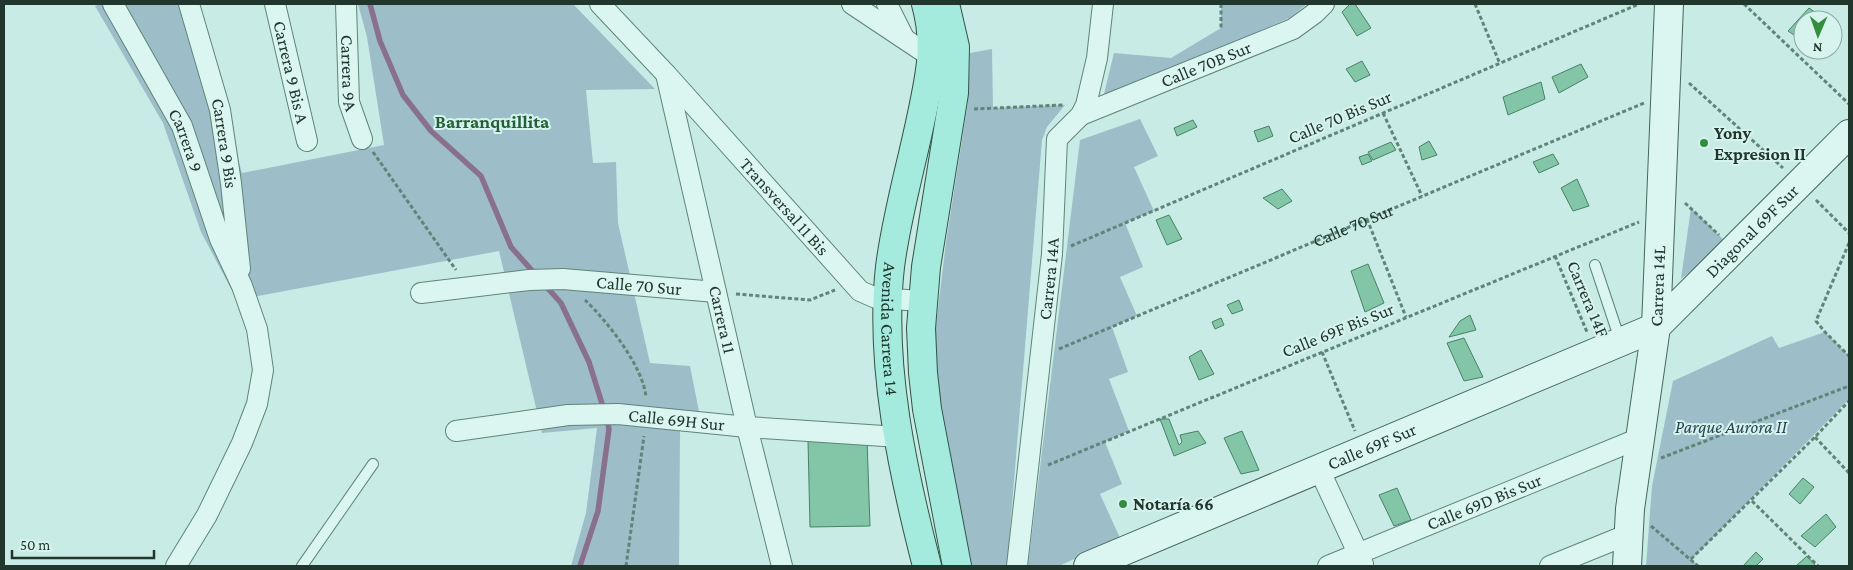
<svg xmlns="http://www.w3.org/2000/svg" width="1853" height="570" viewBox="0 0 1853 570" font-family="'Crimson Pro',serif">
<style>
.green{fill:#9dbdc8}
.lines{fill:none;stroke-linecap:round;stroke-linejoin:round}
.stream{stroke:#89708d;stroke-width:5.5}
.building{fill:#82c5a7;stroke:#478266}
.lane-casing{stroke:#5f8578;stroke-width:12}
.street-casing{stroke:#5f8578;stroke-width:22}
.secondary-casing{stroke:#426759;stroke-width:30}
.primary-casing{stroke:#325346;stroke-width:30}
.path{stroke:#5f8578;stroke-width:3;stroke-dasharray:4 2.5;stroke-linecap:butt}
.lane{stroke:#dbf6f1;stroke-width:10}
.street{stroke:#dbf6f1;stroke-width:20}
.secondary{stroke:#dbf6f1;stroke-width:28}
.primary{stroke:#a4eadd;stroke-width:28}
.poi-dot{fill:#348e3f;stroke:#d7f3ee;stroke-width:2}
.labels{text-anchor:middle;stroke-width:4;stroke-linejoin:round;paint-order:stroke}
.street-label{font-size:18px;fill:#21372e;stroke:#d7f3ee}
.poi-label{font-size:18px;font-weight:bold;fill:#21372e;stroke:#d7f3ee;text-anchor:start}
.park-label{font-size:18px;font-style:italic;fill:#294251;stroke:#d7f3ee}
.neighbourhood-label{font-size:19px;font-weight:bold;fill:#245f38;stroke:#d7f3ee}
</style>
<rect width="100%" height="100%" fill="#c8ebe5"/>
<g class="green">
<polygon points="100,4 195,4 242,173 384,145 367,37 358,4 573,4 655,89 586,90 593,163 616,162 618,223 650,363 690,366 703,432 680,431 679,566 571,566 586,513 597,428 542,433 499,251 237,300 201,232 163,123 95,6"/>
<polygon points="1221,4 1307,4 1289,18 1102,102 1114,53 1171,58 1221,28"/>
<polygon points="992,49 993,108 1065,105 1047,127 1042,140 1007,566 968,566 936,394 936,325 946,242 968,102 970,53"/>
<polygon points="1140,119 1158,156 1134,167 1154,211 1125,223 1143,267 1120,277 1137,316 1112,327 1128,372 1109,379 1129,431 1105,442 1122,484 1100,494 1120,538 1059,566 1028,566 1080,140"/>
<polygon points="1691,208 1727,243 1681,279"/>
<polygon points="1825,332 1849,356 1849,399 1692,559 1698,566 1646,566 1652,486 1673,381 1772,336 1779,348"/>
</g>
<g class="lines">
<g class="stream">
<polyline points="370,4 380,41 403,95 431,131 481,176 511,247 536,275"/>
<polyline points="544,284 561,303 589,362 604,410"/>
<polyline points="580,566 598,511 609,429 607,419"/>
</g>
</g>
<g class="building">
<polygon points="1350,4 1355,4 1371,28 1357,36 1342,12"/>
<polygon points="1809,8 1820,16 1816,20 1803,20 1803,35 1800,39 1788,31"/>
<polygon points="1362,61 1370,75 1355,82 1346,69"/>
<polygon points="1581,64 1588,77 1559,93 1552,77"/>
<polygon points="1541,82 1545,99 1508,115 1503,97"/>
<polygon points="1193,120 1197,127 1177,136 1174,128"/>
<polygon points="1269,126 1273,136 1258,142 1254,131"/>
<polygon points="1429,141 1437,155 1422,160 1419,147"/>
<polygon points="1391,142 1396,150 1373,160 1368,152"/>
<polygon points="1368,154 1372,161 1362,165 1359,157"/>
<polygon points="1553,154 1559,164 1539,173 1533,162"/>
<polygon points="1577,179 1589,206 1573,211 1561,188"/>
<polygon points="1282,189 1292,201 1278,209 1263,198"/>
<polygon points="1169,215 1182,239 1167,245 1156,220"/>
<polygon points="1368,264 1384,303 1365,312 1351,271"/>
<polygon points="1239,300 1243,310 1232,314 1227,305"/>
<polygon points="1470,315 1476,330 1449,337 1460,321"/>
<polygon points="1221,318 1224,325 1215,329 1212,322"/>
<polygon points="1464,338 1483,377 1464,381 1447,343"/>
<polygon points="1201,350 1214,374 1199,380 1189,357"/>
<polygon points="1160,419 1169,419 1179,445 1182,442 1180,435 1198,431 1206,443 1174,456"/>
<polygon points="1242,431 1259,470 1241,474 1224,438"/>
<polygon points="867,439 870,526 810,527 808,440"/>
<polygon points="1803,478 1814,487 1800,504 1789,494"/>
<polygon points="1397,488 1411,520 1394,526 1379,495"/>
<polygon points="1826,514 1836,527 1815,547 1801,536"/>
<polygon points="1756,552 1763,559 1756,566 1743,566"/>
<polygon points="1807,556 1816,566 1796,566"/>
</g>
<g class="lines">
<defs>
<g id="lane">
<polyline points="1595,265 1620,340"/>
<polyline points="302,566 373,464"/>
</g>
<g id="street">
<path id="s2" d="M113,4l69,122 38,113 22,47 15,43 6,41 -6,34 -15,39 -35,72 -31,51"/>
<path id="s3" d="M189,4l31,106 11,73 9,86"/>
<path id="s4" d="M275,4l32,137"/>
<path id="s5" d="M346,4l3,98 13,37"/>
<path id="s6" d="M600,4l66,70 194,217 16,7 46,3"/>
<polyline points="852,4 933,58"/>
<polyline points="887,4 904,38"/>
<path id="s7" d="M666,74l81,353 35,139"/>
<path id="s8" d="M1081,115l212,-86 22,-16 9,-9"/>
<path id="s9" d="M421,293l108,-13 34,-1 153,13"/>
<path id="s10" d="M456,431l112,-16 50,-1 129,13 152,10"/>
<polyline points="1319,469 1363,564"/>
<path id="s11" d="M1017,566l35,-312 5,-115 24,-24 5,-10 11,-47 6,-54"/>
<path id="s12" d="M1328,566l312,-128"/>
<polyline points="1550,566 1629,534"/>
</g>
<g id="secondary">
<path id="s13" d="M1088,566l568,-239 193,-193"/>
<path id="s14" d="M1627,566l3,-57 26,-182 13,-323"/>
</g>
<g id="primary">
<path id="s15" d="M926,4c12,43 3,76 -6,119 -10,47 -24,96 -30,144 -11,97 13,206 37,299"/>
<polyline points="945,4 955,47 954,93 926,267 921,328 923,373 927,409 957,566"/>
</g>
</defs>
<use href="#lane" class="lane-casing"/>
<use href="#street" class="street-casing"/>
<use href="#secondary" class="secondary-casing"/>
<use href="#primary" class="primary-casing"/>
<g class="path">
<polyline points="1221,4 1221,28"/>
<polyline points="1475,4 1500,64"/>
<polyline points="1744,4 1849,104"/>
<polyline points="1689,83 1783,168"/>
<polyline points="974,109 1063,105"/>
<polyline points="1383,113 1422,196"/>
<polyline points="373,152 456,270"/>
<polyline points="1816,200 1849,233"/>
<polyline points="1685,203 1719,235"/>
<polyline points="1367,219 1406,317"/>
<polyline points="1849,243 1816,321 1825,332 1849,356"/>
<polyline points="1071,246 1639,4"/>
<polyline points="1555,256 1587,332"/>
<polyline points="736,294 810,300 835,290"/>
<path d="M585,300c22,21 58,66 61,97"/>
<path id="s1" d="M1059,349l585,-246"/>
<polyline points="1322,352 1355,431"/>
<polyline points="1815,437 1849,473"/>
<polyline points="1661,458 1849,386"/>
<polyline points="1048,465 1639,222"/>
<polyline points="1752,501 1818,566"/>
<polyline points="1651,526 1698,566"/>
<polyline points="1691,559 1815,437 1849,401"/>
<polyline points="626,566 644,436"/>
</g>
<use href="#lane" class="lane"/>
<use href="#street" class="street"/>
<use href="#secondary" class="secondary"/>
<use href="#primary" class="primary"/>
</g>
<g class="poi-dot">
<circle cx="1704" cy="143" r="5"/>
<circle cx="1123" cy="504" r="5"/>
</g>
<g class="labels">
<g class="street-label">
<text dy="6" stroke="none"><textPath href="#s8" startOffset="135">Calle 70B Sur</textPath></text>
<text dy="6" stroke="none"><textPath href="#s4" startOffset="70">Carrera 9 Bis A</textPath></text>
<text dy="6" stroke="none"><textPath href="#s5" startOffset="69">Carrera 9A</textPath></text>
<text transform="translate(1340 117) rotate(-23)" y="6">Calle 70 Bis Sur</text>
<text dy="6" stroke="none"><textPath href="#s2" startOffset="155">Carrera 9</textPath></text>
<text dy="6" stroke="none"><textPath href="#s3" startOffset="144">Carrera 9 Bis</textPath></text>
<text dy="6" stroke="none"><textPath href="#s6" startOffset="274">Transversal 11 Bis</textPath></text>
<text dy="6" stroke="none"><textPath href="#s1" startOffset="319">Calle 70 Sur</textPath></text>
<text dy="6" stroke="none"><textPath href="#s13" startOffset="752">Diagonal 69F Sur</textPath></text>
<text dy="6" stroke="none"><textPath href="#s11" startOffset="289">Carrera 14A</textPath></text>
<text dy="6" stroke="none"><textPath href="#s9" startOffset="219">Calle 70 Sur</textPath></text>
<text dy="6" stroke="none"><textPath href="#s14" startOffset="282">Carrera 14L</textPath></text>
<text transform="translate(1588 299) rotate(67)" y="6">Carrera 14F</text>
<text dy="6" stroke="none"><textPath href="#s7" startOffset="252">Carrera 11</textPath></text>
<text dy="6" stroke="none"><textPath href="#s15" startOffset="330">Avenida Carrera 14</textPath></text>
<text transform="translate(1338 330) rotate(-22)" y="6">Calle 69F Bis Sur</text>
<text dy="6" stroke="none"><textPath href="#s10" startOffset="222">Calle 69H Sur</textPath></text>
<text dy="6" stroke="none"><textPath href="#s13" startOffset="308">Calle 69F Sur</textPath></text>
<text dy="6" stroke="none"><textPath href="#s12" startOffset="169">Calle 69D Bis Sur</textPath></text>
</g>
<g class="poi-label">
<text x="1714" y="139">Yony<tspan x="1714" dy="21">Expresion II</tspan></text>
<text x="1133" y="510">Notaría 66</text>
</g>
<g class="park-label">
<text x="1731" y="433">Parque Aurora II</text>
</g>
<g class="neighbourhood-label">
<text x="492" y="128">Barranquillita</text>
</g>
</g>
<rect width="1853" height="570" fill="none" stroke="#21372e" stroke-width="10"/>
<g transform="translate(1818 35) rotate(182)"><circle r="24" fill="#d7f3ee" stroke="#8ea8a1"/>
<path d="M0-4L9 19L0 12L-9 19Z" fill="#348e3f"/>
<text y="-8" font-size="14" font-weight="bold" text-anchor="middle" fill="#21372e">N</text>
</g>
<path d="M12 550v8h142v-8" fill="none" stroke="#21372e" stroke-width="2.5"/>
<text x="20" y="550" font-size="15" fill="#21372e" stroke="#d7f3ee" stroke-width="4" paint-order="stroke">50 m</text>
</svg>
